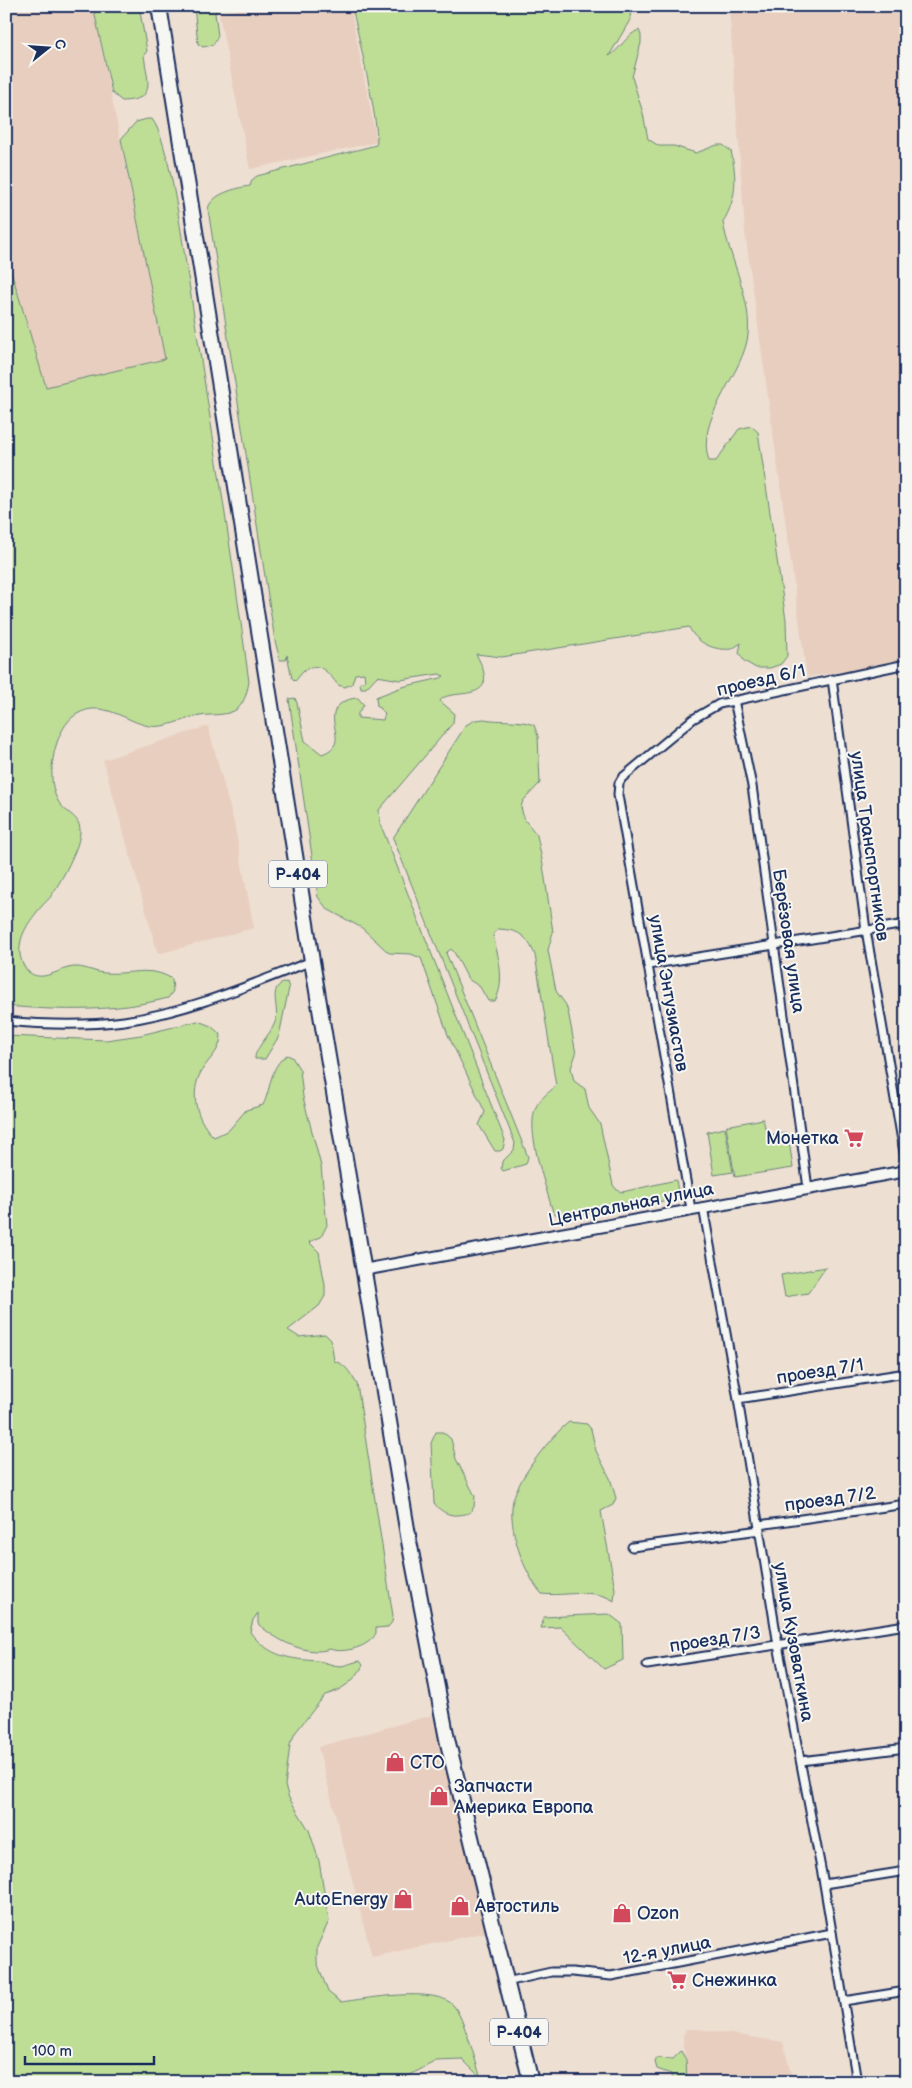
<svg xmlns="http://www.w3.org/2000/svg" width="912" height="2088" viewBox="0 0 912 2088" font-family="'Balsamiq Sans',sans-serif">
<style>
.built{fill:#e8cebe}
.green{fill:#bedd95;stroke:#6c867a}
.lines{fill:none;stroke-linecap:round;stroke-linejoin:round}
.street-casing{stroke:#1b2f5e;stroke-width:11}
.secondary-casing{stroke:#1b2f5e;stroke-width:14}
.highway-casing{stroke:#1b2f5e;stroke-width:18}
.street{stroke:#f6f6f2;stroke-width:7}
.secondary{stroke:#f6f6f2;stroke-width:10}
.highway{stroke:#f6f6f2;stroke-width:14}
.labels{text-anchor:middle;stroke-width:4;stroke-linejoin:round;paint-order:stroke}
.shield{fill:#f6f6f2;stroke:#5d6b8a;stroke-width:1}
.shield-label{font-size:16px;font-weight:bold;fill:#1b2f5e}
.street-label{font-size:18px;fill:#1b2f5e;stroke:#f6f6f2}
.poi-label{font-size:18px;fill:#1b2f5e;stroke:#f6f6f2;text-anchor:start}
</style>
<rect width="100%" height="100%" fill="#eedfd3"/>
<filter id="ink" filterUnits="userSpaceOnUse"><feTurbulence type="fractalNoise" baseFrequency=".02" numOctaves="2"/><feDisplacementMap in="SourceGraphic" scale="10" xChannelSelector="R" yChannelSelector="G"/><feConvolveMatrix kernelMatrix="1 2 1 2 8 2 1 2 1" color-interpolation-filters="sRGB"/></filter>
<g filter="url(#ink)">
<g class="built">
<polygon points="6,6 93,6 165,359 46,388 6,254"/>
<polygon points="251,6 350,6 377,142 250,169 219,14"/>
<polygon points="729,6 906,6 906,661 807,677 745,232"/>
<polygon points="208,726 234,823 254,928 158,954 103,760"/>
<polygon points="432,1715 487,1932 372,1957 318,1747"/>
<polygon points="686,2029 698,2029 783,2042 793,2082 687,2082 683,2036"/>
</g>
<g class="green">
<path d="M93,6h46l8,45 -3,4c3,26 14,45 -22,46l-10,-8z"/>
<polygon points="194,6 219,6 215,13 218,36 213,45 203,47 198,44"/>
<path d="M352,6h279l-1,14 -21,36c11,-6 18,-22 30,-26l2,5v8l-9,34 11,36 5,26 11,7h15l22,7 21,-8h6l8,6c6,27 6,47 -8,71 6,37 32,82 24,119 -8,38 -52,79 -38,120h7l23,-32 12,-3 7,6 28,188 1,36 -6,8 -11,4h-14l-12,-7 -5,-8 2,-10 -9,6c-18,2 -36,-6 -43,-22l-187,30 -26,-3c30,54 -28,32 -36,47l14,12 -1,10 -74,87 1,13 125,317 -2,9 -3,2h-5l-16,-26 6,-13 -37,-77 -27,-77 -10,-4 -22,-1 -27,-25 -35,-19 -9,-12 -29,-198 6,-1 2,5 8,38 17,13c32,-11 -4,-37 21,-52 4,-2 9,-4 15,-4l6,7 -6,8v5l25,2 2,-7 -8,-7 -1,-9 26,-10 39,-9 3,-2 -5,-2 -39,6 -23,-4 -11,12h-5l-1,-5 5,-2 -1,-8 -9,1 -3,10 -7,3 -7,-2c-9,-11 -20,-27 -35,-13 -4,3 -4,6 -8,9l-3,-3 -5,-23 -1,5h-6l-5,-19 -67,-432c3,-15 28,-21 42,-23l2,-6 5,-4 119,-31c6,-10 -20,-119 -24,-139z"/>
<path d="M147,119h5c17,21 30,120 35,151 21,137 44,274 62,412 -2,10 -5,24 -15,29 -11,5 -22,3 -34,5 -16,2 -35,13 -51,10 -25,-5 -46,-27 -72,-12 -22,12 -32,62 -20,85 9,19 31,14 20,47 -6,16 -15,33 -24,47 -3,6 -8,9 -12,14 -11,13 -23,29 -21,47 1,7 4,15 10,19 15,10 31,-7 47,-6 9,0 19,6 29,6 23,2 45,-8 66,6l1,12 -5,7c-53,14 -107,13 -162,8v-752l40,133 119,-28 -44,-220 15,-17z"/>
<path d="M484,719c16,3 35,0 50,6l4,11 2,47 -17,18 -2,6 3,12 13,16 6,30 10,67 -5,18 8,41 10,14 3,11 7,38 -5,14 3,13 11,8 4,19 11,16 13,61 4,5 5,2 54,-12 2,11 -9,9 -108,18 -8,-6c-7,-25 -25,-74 -19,-99 2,-12 14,-20 22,-27l-21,-131c-8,-19 -15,-25 -37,-26l-5,6c5,21 13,46 2,66h-7l-8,-14 -12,-8 -14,-27 -3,-3 -5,4 82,204 -2,7 -23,7 -2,-3 1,-6 12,-12 1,-7 -122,-305 73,-113 9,-5z"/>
<path d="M287,982l2,6 -10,48 -14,23h-10c-1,-11 18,-26 21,-40 3,-13 -9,-34 11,-37z"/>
<path d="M198,1021l13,5 10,9c0,18 -16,26 -22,41 -9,22 -1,46 15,61l15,-7 17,-20 17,-5c9,-18 6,-38 24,-50l5,2 8,13 3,27 18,69 6,59 -6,12 -12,5 10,10 6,33v11l-6,10 -31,24 11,7 26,-3 6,6 3,21c12,3 16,12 23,23l36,232 -1,6 -4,5 -12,1v5c-6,14 -33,21 -46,16 -24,8 -55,-10 -72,-25v-11l-5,7 -3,12c19,25 40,27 68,29 8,1 15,5 23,5 7,-1 12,-4 19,-5l3,4c-7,15 -22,26 -38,30l-30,38 -5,12 -5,41 4,12 20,32 10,31 10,60 -12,26v15l11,30 13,10c23,-3 96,-17 113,4 10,13 21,54 27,72l-18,-18 -27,1 -39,21h-391v-1046l100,4 35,-5z"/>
<polygon points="763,1119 767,1135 788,1133 793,1168 735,1177 726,1126"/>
<polygon points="725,1128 733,1172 714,1175 707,1132"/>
<polygon points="826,1267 808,1293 785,1297 781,1275"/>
<path d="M569,1422l18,2 4,5 5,22 14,27 6,20 -3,7 -12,6 14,78 -1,12c-21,-14 -48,-4 -72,-7 -18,-20 -35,-67 -29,-94 6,-23 38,-64 56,-78z"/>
<path d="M436,1432h7l8,7 5,20 19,37 -1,11 -5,6c-14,4 -25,3 -35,-10l-3,-60z"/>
<polygon points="609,1614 622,1624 623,1660 604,1669 560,1627 541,1628 544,1617"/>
<polygon points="681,2051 686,2060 687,2082 670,2082 673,2079 671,2074 657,2069 655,2062 657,2058 673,2059"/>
</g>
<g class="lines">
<defs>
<g id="street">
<polyline points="832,679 866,930 906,1164"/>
<polyline points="734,700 752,786 808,1188"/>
<polyline points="648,965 906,924"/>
<path d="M6,1021c40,4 78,5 118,0 64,-9 128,-37 188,-60"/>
<polyline points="703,1207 738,1399 778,1645 824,1884 857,2082"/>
<polyline points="691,1209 618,795 619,783 622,778 693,719 719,704 906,664"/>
<polyline points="738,1399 906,1373"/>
<polyline points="759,1525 906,1504"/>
<polyline points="632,1547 760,1530"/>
<polyline points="647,1665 906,1625"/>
<polyline points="801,1761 906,1748"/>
<polyline points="824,1884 906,1871"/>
<polyline points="506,1982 551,1972 572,1972 611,1976 832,1933"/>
<polyline points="844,2001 906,1991"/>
</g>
<polyline id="secondary" points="363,1270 906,1171"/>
<polyline id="highway" points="159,6 312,961 409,1541 447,1739 531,2082"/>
</defs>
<use href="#street" class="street-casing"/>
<use href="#secondary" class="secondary-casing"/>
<use href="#highway" class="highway-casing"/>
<use href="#street" class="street"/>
<use href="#secondary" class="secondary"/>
<use href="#highway" class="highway"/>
</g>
</g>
<defs>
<symbol id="supermarket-bare" viewBox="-9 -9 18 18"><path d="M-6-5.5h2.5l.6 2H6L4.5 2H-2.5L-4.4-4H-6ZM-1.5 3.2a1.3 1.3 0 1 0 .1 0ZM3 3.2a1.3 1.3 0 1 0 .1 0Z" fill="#d1495b" stroke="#f6f6f2" stroke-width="2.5" paint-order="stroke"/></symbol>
<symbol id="shop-bare" viewBox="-9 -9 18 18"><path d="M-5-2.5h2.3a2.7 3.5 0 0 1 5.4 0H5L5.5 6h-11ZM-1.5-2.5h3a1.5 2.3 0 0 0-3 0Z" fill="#d1495b" stroke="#f6f6f2" stroke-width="2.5" paint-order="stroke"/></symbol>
</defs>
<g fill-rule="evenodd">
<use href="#supermarket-bare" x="840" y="1124" width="28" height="28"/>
<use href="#shop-bare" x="381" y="1748" width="28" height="28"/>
<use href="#shop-bare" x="425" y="1782" width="28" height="28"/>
<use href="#shop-bare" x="389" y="1885" width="28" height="28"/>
<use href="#shop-bare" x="446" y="1892" width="28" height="28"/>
<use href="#shop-bare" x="608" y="1899" width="28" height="28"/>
<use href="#supermarket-bare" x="663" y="1966" width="28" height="28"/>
</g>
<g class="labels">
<g class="shield">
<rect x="269" y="860.5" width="58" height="27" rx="4"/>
<rect x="490" y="2018.5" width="58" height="27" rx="4"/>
</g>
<g class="shield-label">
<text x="298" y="880">Р-404</text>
<text x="519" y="2038">Р-404</text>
</g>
<g class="street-label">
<text transform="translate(761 680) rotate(-13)" y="6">проезд 6/1</text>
<text transform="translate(870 846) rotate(82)" y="6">улица Транспортников</text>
<text transform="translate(789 941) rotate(82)" y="6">Берёзовая улица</text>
<text transform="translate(669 993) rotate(80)" y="6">улица Энтузиастов</text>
<text transform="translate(631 1204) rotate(-11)" y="6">Центральная улица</text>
<text transform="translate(820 1371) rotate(-9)" y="6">проезд 7/1</text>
<text transform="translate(830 1499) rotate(-8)" y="6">проезд 7/2</text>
<text transform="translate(715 1639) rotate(-9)" y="6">проезд 7/3</text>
<text transform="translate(794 1642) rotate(80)" y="6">улица Кузоваткина</text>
<text transform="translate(667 1950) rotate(-11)" y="6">12-я улица</text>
</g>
<g class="poi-label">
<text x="839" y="1144" text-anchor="end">Монетка</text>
<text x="410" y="1768">СТО</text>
<text x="454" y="1792">Запчасти<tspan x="454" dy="21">Америка Европа</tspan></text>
<text x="388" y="1905" text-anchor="end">AutoEnergy</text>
<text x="475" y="1912">Автостиль</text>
<text x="637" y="1919">Ozon</text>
<text x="692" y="1986">Снежинка</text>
</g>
</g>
<rect width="912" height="2088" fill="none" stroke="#f6f6f2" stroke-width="25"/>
<rect x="12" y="12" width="887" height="2063" fill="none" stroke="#1b2f5e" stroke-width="2" filter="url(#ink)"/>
<g transform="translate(48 48) rotate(73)" stroke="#f6f6f2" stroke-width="4" paint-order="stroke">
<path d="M0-4L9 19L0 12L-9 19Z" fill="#1b2f5e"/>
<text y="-8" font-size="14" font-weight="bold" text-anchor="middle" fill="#1b2f5e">С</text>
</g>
<path d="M25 2056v8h129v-8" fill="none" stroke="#1b2f5e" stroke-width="2.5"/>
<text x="32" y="2056" font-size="15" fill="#1b2f5e" stroke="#f6f6f2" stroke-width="4" paint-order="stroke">100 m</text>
</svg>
